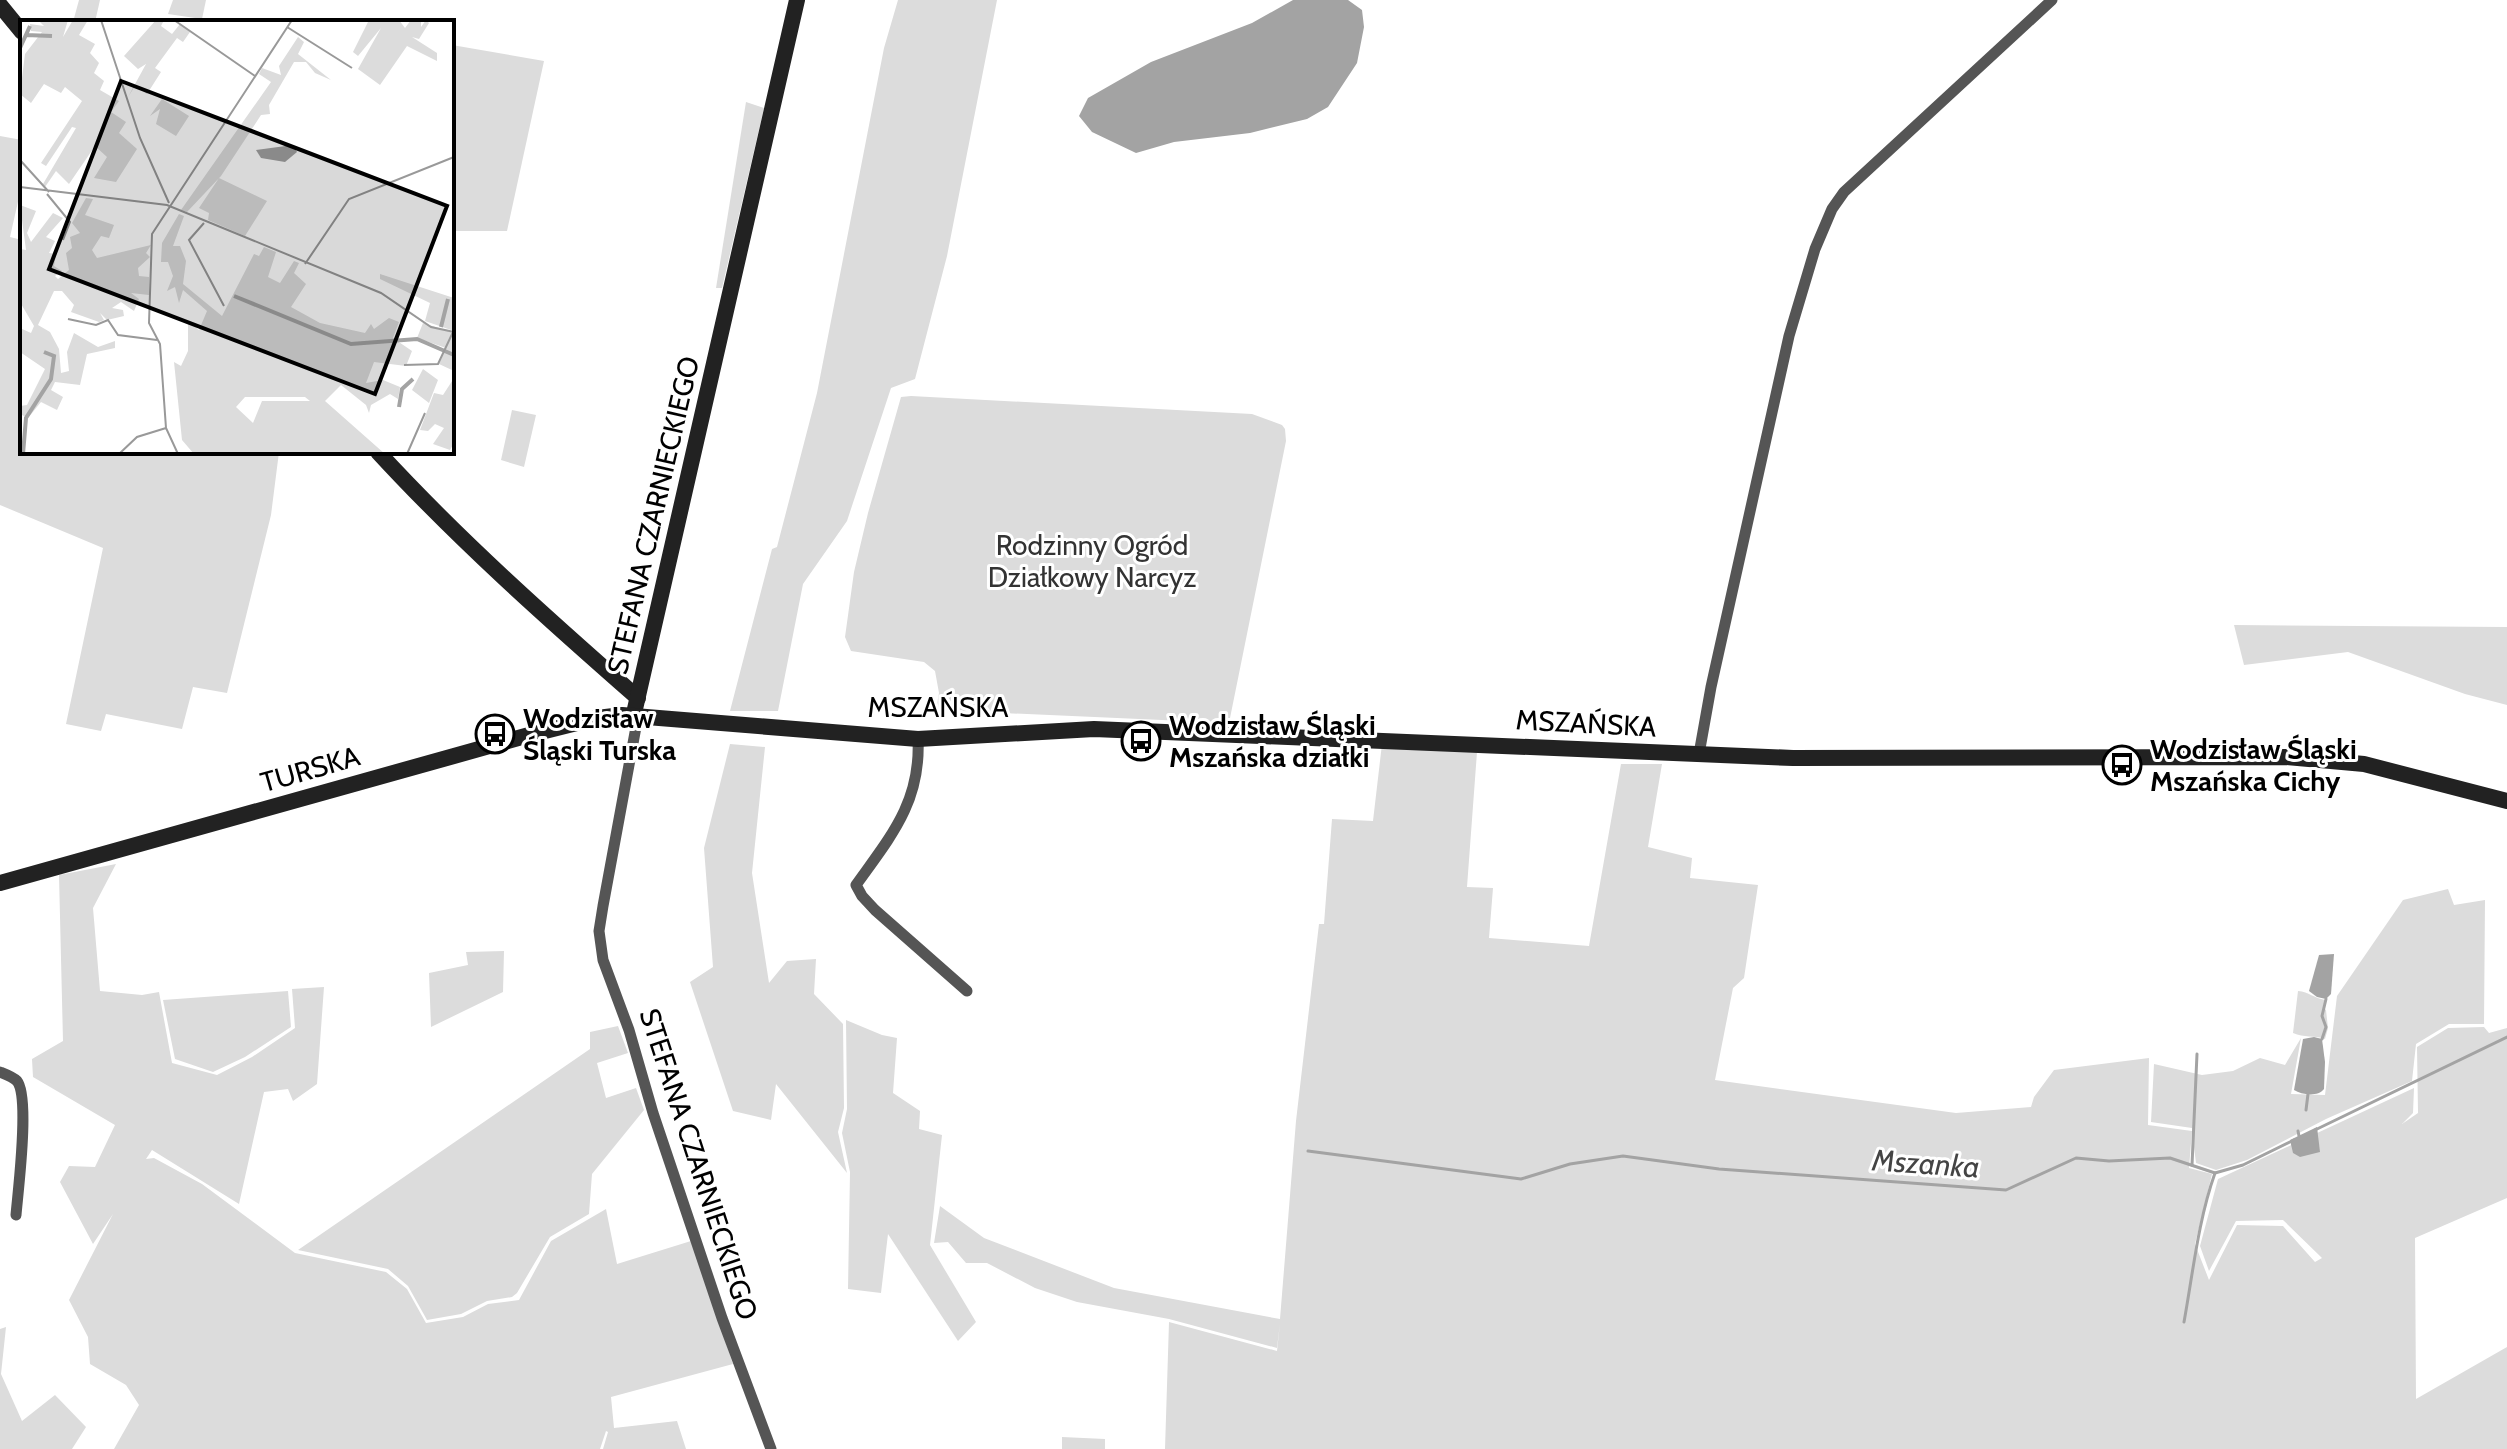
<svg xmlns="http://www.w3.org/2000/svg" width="2507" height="1449" viewBox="0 0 2507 1449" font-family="Cabin,sans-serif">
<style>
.green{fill:#dcdcdc}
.water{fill:#a3a3a3}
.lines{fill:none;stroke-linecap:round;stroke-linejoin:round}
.stream{stroke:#a3a3a3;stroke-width:3}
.street{stroke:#555;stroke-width:11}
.secondary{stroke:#222;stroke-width:16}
.labels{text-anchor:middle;stroke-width:6;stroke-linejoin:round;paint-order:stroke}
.street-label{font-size:28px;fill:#000;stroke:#fff}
.park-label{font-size:28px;fill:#333;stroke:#fff}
.poi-label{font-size:28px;font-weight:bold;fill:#000;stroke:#fff;text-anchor:start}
.water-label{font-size:30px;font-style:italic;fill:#444;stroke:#fff}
.inset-river{fill:none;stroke:#a3a3a3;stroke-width:4}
.inset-road{fill:none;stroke:#999;stroke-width:2}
.view{fill:#000;fill-opacity:0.15;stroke:#000;stroke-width:4}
.inset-edge{fill:none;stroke:#000;stroke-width:4}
</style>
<rect width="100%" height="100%" fill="#fff"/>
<g class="green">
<polygon points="79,0 100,0 95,22 73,22"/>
<polygon points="173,0 206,0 202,19 168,14"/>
<polygon points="898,0 997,0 947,256 915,379 891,388 847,521 803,584 778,711 730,711 772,549 777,547 817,393 884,48"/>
<polygon points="452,45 544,61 507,231 452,231"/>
<polygon points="746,102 764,108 722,288 716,288"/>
<polygon points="0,136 22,140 22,184 10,237 22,240 22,452 279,452 271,515 227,693 193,687 182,729 106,714 101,731 66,724 103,548 0,505"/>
<polygon points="911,396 1252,414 1282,425 1285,429 1286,441 1229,723 936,710 939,693 935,671 924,662 851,651 845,637 854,572 868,513 901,397"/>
<polygon points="512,410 536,415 524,467 501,460"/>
<polygon points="2234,625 2507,627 2507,705 2465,694 2348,652 2244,665"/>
<polygon points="730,744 765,747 752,873 769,983 787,961 816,959 814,994 843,1024 844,1108 838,1132 847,1173 776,1084 771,1120 733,1111 690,982 713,967 704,848"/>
<polygon points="1382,744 1477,752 1467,887 1493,888 1489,938 1589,946 1621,764 1662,764 1648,847 1692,858 1690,878 1758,885 1744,978 1733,988 1715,1080 1956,1113 2031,1107 2034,1097 2054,1070 2149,1058 2148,1125 2192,1131 2192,1128 2151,1122 2154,1064 2202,1075 2233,1071 2260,1058 2285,1065 2301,1038 2291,1094 2325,1095 2337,996 2403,900 2448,889 2454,905 2485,900 2484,1024 2449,1024 2416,1044 2412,1081 2326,1119 2247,1160 2216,1170 2196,1163 2192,1131 2189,1168 2212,1174 2195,1244 2209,1280 2237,1225 2283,1226 2315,1262 2322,1258 2283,1220 2236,1221 2209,1271 2200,1246 2218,1179 2414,1088 2413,1113 2402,1124 2418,1113 2417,1047 2448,1028 2484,1027 2489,1033 2507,1028 2507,1198 2415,1238 2416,1399 2507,1347 2507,1449 1165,1449 1169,1322 1277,1351 1280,1323 1277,1348 1169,1319 1077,1302 1035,1288 987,1263 966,1263 948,1242 934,1243 940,1206 984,1238 1114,1288 1280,1319 1296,1121 1319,924 1324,924 1332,819 1373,821"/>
<polygon points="116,864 93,908 100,991 142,995 159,992 172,1063 217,1075 252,1057 295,1028 292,989 324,987 317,1084 293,1101 288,1089 264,1092 239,1204 152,1150 146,1159 154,1158 202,1184 295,1253 386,1272 407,1289 426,1323 463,1317 488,1304 519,1300 551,1241 606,1209 617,1264 691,1241 733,1364 611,1397 614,1428 677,1421 686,1449 603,1449 608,1432 606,1431 600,1449 114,1449 139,1405 126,1385 90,1364 88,1337 69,1300 113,1214 93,1244 60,1182 69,1166 95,1167 115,1125 33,1077 32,1059 63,1041 59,875"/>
<polygon points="504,951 503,992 431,1027 429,973 468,965 466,952"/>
<polygon points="288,991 291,1027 245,1057 213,1072 175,1059 163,1000"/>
<path d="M2298,991c11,1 16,7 27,9l-2,8 3,2 2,18 -3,11c-11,-4 -21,-1 -32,-6z"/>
<polygon points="846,1020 882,1035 897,1038 893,1093 920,1111 919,1129 942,1135 930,1245 976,1322 958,1341 888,1234 881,1293 848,1289 850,1172 842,1133 847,1109"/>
<polygon points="618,1026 628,1053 597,1063 606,1098 636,1088 644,1110 592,1174 589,1214 550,1237 517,1293 512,1297 487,1301 461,1314 427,1320 408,1286 388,1269 298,1250 590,1049 590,1032"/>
<polygon points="6,1327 1,1374 22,1421 55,1395 86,1427 72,1449 0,1449 0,1329"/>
<polygon points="1062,1437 1105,1439 1105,1449 1062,1449"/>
</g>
<g class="water">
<polygon points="1293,0 1348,0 1362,10 1364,27 1357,63 1328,107 1307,119 1250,133 1174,142 1136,153 1092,132 1079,116 1088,98 1151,62 1252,23"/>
<polygon points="2334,954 2331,994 2326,999 2317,997 2309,991 2319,955"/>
<path d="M2314,1037l8,2 3,23 -1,27c-6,8 -22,6 -30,1l9,-51z"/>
<polygon points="2317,1127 2320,1152 2300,1157 2293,1153 2290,1140"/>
</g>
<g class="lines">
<g class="stream">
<polyline points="2322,1039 2326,1027 2322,1016 2326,999"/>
<polyline points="2306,1110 2308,1094"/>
<polyline points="2315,1130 2507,1037"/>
<polyline points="2298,1131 2299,1136"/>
<polyline points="1308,1151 1521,1179 1570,1164 1623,1156 1719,1169 2006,1190 2076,1158 2109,1161 2170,1158 2215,1173 2243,1165 2294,1140"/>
<polyline points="2192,1165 2197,1054"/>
<path d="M2184,1322c9,-49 14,-101 31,-149"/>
</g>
<g class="street">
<polyline points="636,714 636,727 603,906 599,931 603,960 629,1030 653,1113 722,1318 771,1449"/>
<path d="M918,739c3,63 -27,97 -62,146l6,11 13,14 92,81"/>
<polyline points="1699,754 1711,687 1789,336 1815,249 1832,209 1844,192 2052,0"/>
<path d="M0,1072c5,2 13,5 17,9 13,16 1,110 -1,134"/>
</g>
<g class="secondary">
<polyline points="0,5 22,32"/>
<path d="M378,452c81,88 170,167 260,246"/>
<polyline points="636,714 635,709 797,0"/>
<polyline points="0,883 529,735 597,718 622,715 918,739 1094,729 1793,758 2286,757 2364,764 2507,801"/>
</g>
</g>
<defs>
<symbol id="bus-ring" viewBox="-11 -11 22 22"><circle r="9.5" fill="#fff" stroke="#000" stroke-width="1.5"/><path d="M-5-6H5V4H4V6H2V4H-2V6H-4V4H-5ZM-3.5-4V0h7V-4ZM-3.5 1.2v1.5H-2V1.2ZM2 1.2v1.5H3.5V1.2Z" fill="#000"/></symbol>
</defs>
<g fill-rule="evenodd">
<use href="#bus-ring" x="473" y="712" width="44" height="44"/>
<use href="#bus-ring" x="1119" y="719" width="44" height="44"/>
<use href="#bus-ring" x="2100" y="743" width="44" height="44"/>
</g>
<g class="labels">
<g class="street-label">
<text transform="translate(653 515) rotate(-77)" y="10">STEFANA CZARNIECKIEGO</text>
<text x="938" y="717">MSZAŃSKA</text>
<text transform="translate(1586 723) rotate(3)" y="10">MSZAŃSKA</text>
<text transform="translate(310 769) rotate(-16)" y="10">TURSKA</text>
<text transform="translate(699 1164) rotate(72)" y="10">STEFANA CZARNIECKIEGO</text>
</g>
<g class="park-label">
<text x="1092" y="555">Rodzinny Ogród<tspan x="1092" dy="32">Działkowy Narcyz</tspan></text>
</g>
<g class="poi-label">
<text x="523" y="728">Wodzisław<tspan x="523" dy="32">Śląski Turska</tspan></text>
<text x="1169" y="735">Wodzisław Śląski<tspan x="1169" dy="32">Mszańska działki</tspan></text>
<text x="2150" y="759">Wodzisław Śląski<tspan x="2150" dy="32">Mszańska Cichy</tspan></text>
</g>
<g class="water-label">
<text transform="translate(1926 1164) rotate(4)" y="10">Mszanka</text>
</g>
</g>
<g transform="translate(20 20)">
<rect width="434" height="434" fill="#fff"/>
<path d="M18,0h30l-5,17 10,-17h15l-9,15 16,9 -5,9 9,10 -5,10 10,8 -4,9 19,11 -8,11 15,10 -7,11 18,16 -21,33 -22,-4 13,-21 -12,-11 -26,38 -13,-13 -11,16 -2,-3 33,-56 -4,-1 -26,39 -5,-3 41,-62 -17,-14 -4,6 -17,-9 -13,19 -11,-9 5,-40 17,-22 -11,-1 -1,-7 14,2zM136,0h8l-3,6 11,8 8,-10 10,8 -7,10 -6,-4 -22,30 6,4 -14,22 -12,-8 -7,11 18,-33 -8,5 -14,-13zM349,0h30l6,8 6,-8h10v7l5,-7 3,3 -10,16 -7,-2 25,16v8l-30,-15 -27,39 -22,-16 23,-41 -23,28 -5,-4zM278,17l6,5 -6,12 33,26 -16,-7 -9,-11h-12l-25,43 1,9 -9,1 -40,61 -34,36 -6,-2 90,-128 -12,-8 3,-6 19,7 -2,-9zM142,79l27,17 -13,20 -20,-12 4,-15 -10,7zM199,158l48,23 -22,35 -37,-16 1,-7 -10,-5zM66,178l7,1 -8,16 29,10 -5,13 -8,-2 -9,14 5,8 54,-13 -5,8 4,4 -12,11 1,8 10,1v18l-18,-2 8,6 -5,12 -13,-9 -9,6 11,2 1,6 -17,4 -7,-7 4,7 -5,2 -28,-10 3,-7 -12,-14h-8l-16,34 12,7 9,17 2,24 8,-2 -2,-19 7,-19 24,14 17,-6v7l-28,6 -7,31 -25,-3 -4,8 12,7 -6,13 -16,-8 -13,16 -6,-3 -2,-9 7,-1 18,-36 -25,-17v-24l11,5 3,-7 -14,-24v-53l6,1 -6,-45 16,6 -9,22 4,9 22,-29 10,5 -17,19 9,4 -6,12 7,1 -2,12 8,5 -7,5 3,3 11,-9 -3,-17 6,-5 -2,-11 10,-4 -8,-10zM159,194l5,2 -11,30h7l6,15 -3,23 39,32 32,-62 5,2 5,-9 12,5 -8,25 12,6 14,-22 5,2 -5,10 12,11 -15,23 29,16 45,10 6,-9 3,5 15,-11 10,4 -6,16 19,13 -6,15 -32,-4 -8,21 17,-3 17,7 -2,12 -8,-5 -19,11 -2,8 -3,-8 -25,-20 -16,16 60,53h-191l-12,-14 -8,-78 7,4 7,-15v-30l11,9 8,-19 -24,-21 -4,13 -4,-16 -8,4 6,-15 -5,-14h-7l1,-19zM225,377h60l5,4h-48l-9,22 -17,-16zM360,254l74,24v33l-29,-10 5,-18 -50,-24zM403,303l31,10v38l-15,-7 7,-16 -29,-10zM403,349l15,11 -9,23 -17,-13zM434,358v65l-4,7 -17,-6 11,-16 -9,-4 -7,7 -8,-1 14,-37 9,2z" fill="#dcdcdc" fill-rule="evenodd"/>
<path d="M273,125l4,7 -12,10 -24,-4 -5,-8z" fill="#a3a3a3"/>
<path class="inset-river" d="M6,15l26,1M0,28l10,-22M214,276l117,48 66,-5 37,16M421,307l7,-28M379,387l3,-18 11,-10M3,434l3,-36 25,-39 3,-23 -10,-4"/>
<path class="inset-road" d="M81,0l39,118 29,65M154,0l81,56M267,7l65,41M0,140l29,32M0,167l147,18 214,88 50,34 23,5M27,174l23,28 -7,18M184,203l-15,17 35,66M285,244l44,-65 105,-42M48,299l28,6 12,-5 10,15 39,5M384,345l34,-1 15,-32M99,434l18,-17 29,-9M158,434l-12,-26 -6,-84 -11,-21 3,-89 140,-214M387,434l18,-41"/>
<path class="view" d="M101,61l326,125 -72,188 -326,-125z"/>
<rect width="434" height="434" class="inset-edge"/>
</g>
</svg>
